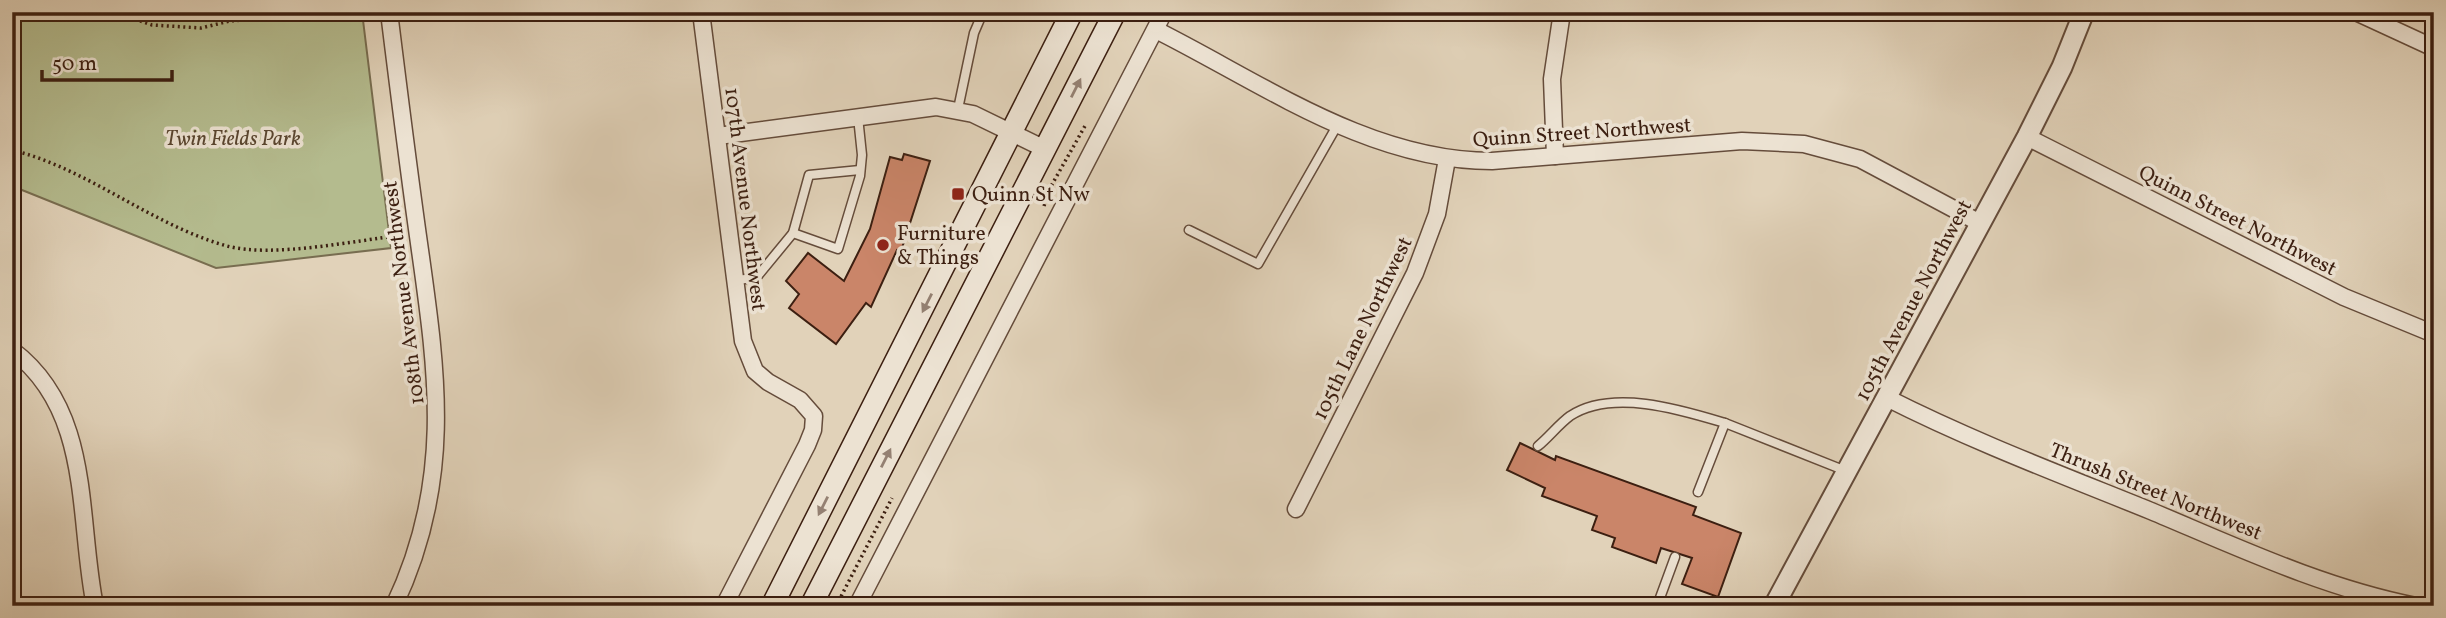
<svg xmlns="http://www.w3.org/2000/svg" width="2446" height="618" viewBox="0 0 2446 618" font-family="Vollkorn,serif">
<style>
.green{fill:#b4bb8e;stroke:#786d50;stroke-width:2}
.building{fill:#ca8569;stroke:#3c1f11;stroke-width:2}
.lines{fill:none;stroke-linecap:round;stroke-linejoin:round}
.service-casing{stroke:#654c3b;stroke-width:11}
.minor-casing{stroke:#654c3b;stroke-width:19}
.tertiary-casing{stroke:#654c3b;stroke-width:23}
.secondary-casing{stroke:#3c1f11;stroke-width:24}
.path{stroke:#3c1f11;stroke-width:3.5;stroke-dasharray:2 3.5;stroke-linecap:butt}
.service{stroke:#ece2d2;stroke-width:8}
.minor{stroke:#ece2d2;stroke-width:16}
.tertiary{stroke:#ece2d2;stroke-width:19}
.secondary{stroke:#ece2d2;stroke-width:21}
.oneway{fill:#948072}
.poi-dot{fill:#8f2418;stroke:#ece2d2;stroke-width:2.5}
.labels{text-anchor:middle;stroke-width:7;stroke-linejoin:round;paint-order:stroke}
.street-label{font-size:21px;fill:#3c1f11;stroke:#ece2d2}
.park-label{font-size:21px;font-style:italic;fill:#5a4630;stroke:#ece2d2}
.poi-label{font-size:21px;fill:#3c1f11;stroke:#ece2d2;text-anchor:start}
</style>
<rect width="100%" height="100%" fill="#e1d2b9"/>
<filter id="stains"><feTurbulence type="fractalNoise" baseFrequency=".00286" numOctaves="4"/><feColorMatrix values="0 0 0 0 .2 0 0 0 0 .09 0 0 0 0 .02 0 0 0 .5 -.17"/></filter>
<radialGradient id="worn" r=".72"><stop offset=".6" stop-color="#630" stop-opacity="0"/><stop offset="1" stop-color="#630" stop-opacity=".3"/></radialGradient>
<polygon class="green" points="12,12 167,12 181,18 223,12 362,12 391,248 216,268 12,186"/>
<g class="building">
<polygon points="904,154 930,161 901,251 897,250 871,307 866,303 836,344 789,308 799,294 786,281 808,253 844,281 870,229 890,157 902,160"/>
<polygon points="1520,443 1555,460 1556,456 1696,507 1693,515 1741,533 1718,597 1682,584 1692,558 1661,548 1656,563 1612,547 1615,538 1592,530 1597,516 1542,496 1545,488 1507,470"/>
</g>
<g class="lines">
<defs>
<g id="service">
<polyline points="958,109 974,33 983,12"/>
<polyline points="1189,230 1258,264 1338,124"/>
<polyline points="793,233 809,175 860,170"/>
<polyline points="735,280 756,278 793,233 838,249 860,176 862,155 858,117"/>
<path d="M1538,446c11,-9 21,-22 32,-30 42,-28 112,-6 155,7"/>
<polyline points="1698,492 1725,423 1846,471"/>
<polyline points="1657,606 1675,557"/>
</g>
<g id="minor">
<path d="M389,12c9,73 18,145 28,217 19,136 39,247 -23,377"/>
<polyline points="701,12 743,341 755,371 768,382 800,400 814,416 813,430 807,445 724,606"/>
<polyline points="2356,12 2434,48"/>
<path d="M1156,30c106,53 213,131 336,131l250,-20 62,3 56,15 120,64"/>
<polyline points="718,136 936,107 973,114 1045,149"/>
<polyline points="2027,137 2344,297 2434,334"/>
<polyline points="1555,156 1552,79 1562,12"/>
<path d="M12,350c81,61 65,167 83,256"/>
<path d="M1887,398c85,43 175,77 264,113 86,36 173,77 265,95"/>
<polyline points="1296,509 1415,273 1437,214 1447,159"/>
<polyline points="857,606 1164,12"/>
</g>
<polyline id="tertiary" points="1774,606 2027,137 2062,67 2084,12"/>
<g id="secondary">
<polyline points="772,606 1072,12"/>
<polyline points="811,606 1115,12"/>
</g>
</defs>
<use href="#service" class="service-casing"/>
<use href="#minor" class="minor-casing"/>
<use href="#tertiary" class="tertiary-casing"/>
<use href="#secondary" class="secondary-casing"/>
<g class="path">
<polyline points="114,12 152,25 201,28 230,21 319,14 347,17 374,16"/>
<path d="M12,150c77,19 139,75 215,96 45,12 127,-5 175,-11"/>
<polyline points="1044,206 1050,188 1085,126"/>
<polyline points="836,606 892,498"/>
</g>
<use href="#service" class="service"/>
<use href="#minor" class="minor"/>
<use href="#tertiary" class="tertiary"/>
<use href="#secondary" class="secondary"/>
</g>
<defs><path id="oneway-solid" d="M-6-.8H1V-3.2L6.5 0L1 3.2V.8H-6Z" transform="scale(1.75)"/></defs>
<g class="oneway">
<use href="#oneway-solid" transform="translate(1076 88) rotate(-63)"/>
<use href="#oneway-solid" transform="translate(927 303) rotate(117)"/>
<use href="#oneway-solid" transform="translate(886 458) rotate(-63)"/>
<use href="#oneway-solid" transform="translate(823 506) rotate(117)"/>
</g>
<g class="poi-dot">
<rect x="951" y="187" width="14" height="14" rx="3.5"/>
<circle cx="883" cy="245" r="7"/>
</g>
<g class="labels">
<g class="street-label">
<text transform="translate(1582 132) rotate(-4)" y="7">Quinn Street Northwest</text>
<text transform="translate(746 199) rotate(83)" y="7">107th Avenue Northwest</text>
<text transform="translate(2238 220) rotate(27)" y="7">Quinn Street Northwest</text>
<text transform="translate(403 293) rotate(-97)" y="7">108th Avenue Northwest</text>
<text transform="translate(1913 300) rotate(-62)" y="7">105th Avenue Northwest</text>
<text transform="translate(1362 328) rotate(-64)" y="7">105th Lane Northwest</text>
<text transform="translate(2156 491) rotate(22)" y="7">Thrush Street Northwest</text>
</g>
<g class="park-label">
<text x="233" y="145">Twin Fields Park</text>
</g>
<g class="poi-label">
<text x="972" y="201">Quinn St Nw</text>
<text x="897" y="240">Furniture<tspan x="897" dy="24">&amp; Things</tspan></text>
</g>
</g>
<rect width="2446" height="618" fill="none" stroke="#e1d2b9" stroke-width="42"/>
<rect x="14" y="14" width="2418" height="590" fill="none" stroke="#3c1f11" stroke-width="3.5"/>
<rect x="21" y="21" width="2404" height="576" fill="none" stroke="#3c1f11" stroke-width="2"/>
<path d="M42 70v10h130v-10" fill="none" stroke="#3c1f11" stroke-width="3.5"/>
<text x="52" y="70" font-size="21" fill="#3c1f11" stroke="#ece2d2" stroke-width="5" paint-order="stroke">50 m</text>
<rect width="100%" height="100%" filter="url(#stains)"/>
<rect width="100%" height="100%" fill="url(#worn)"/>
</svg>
